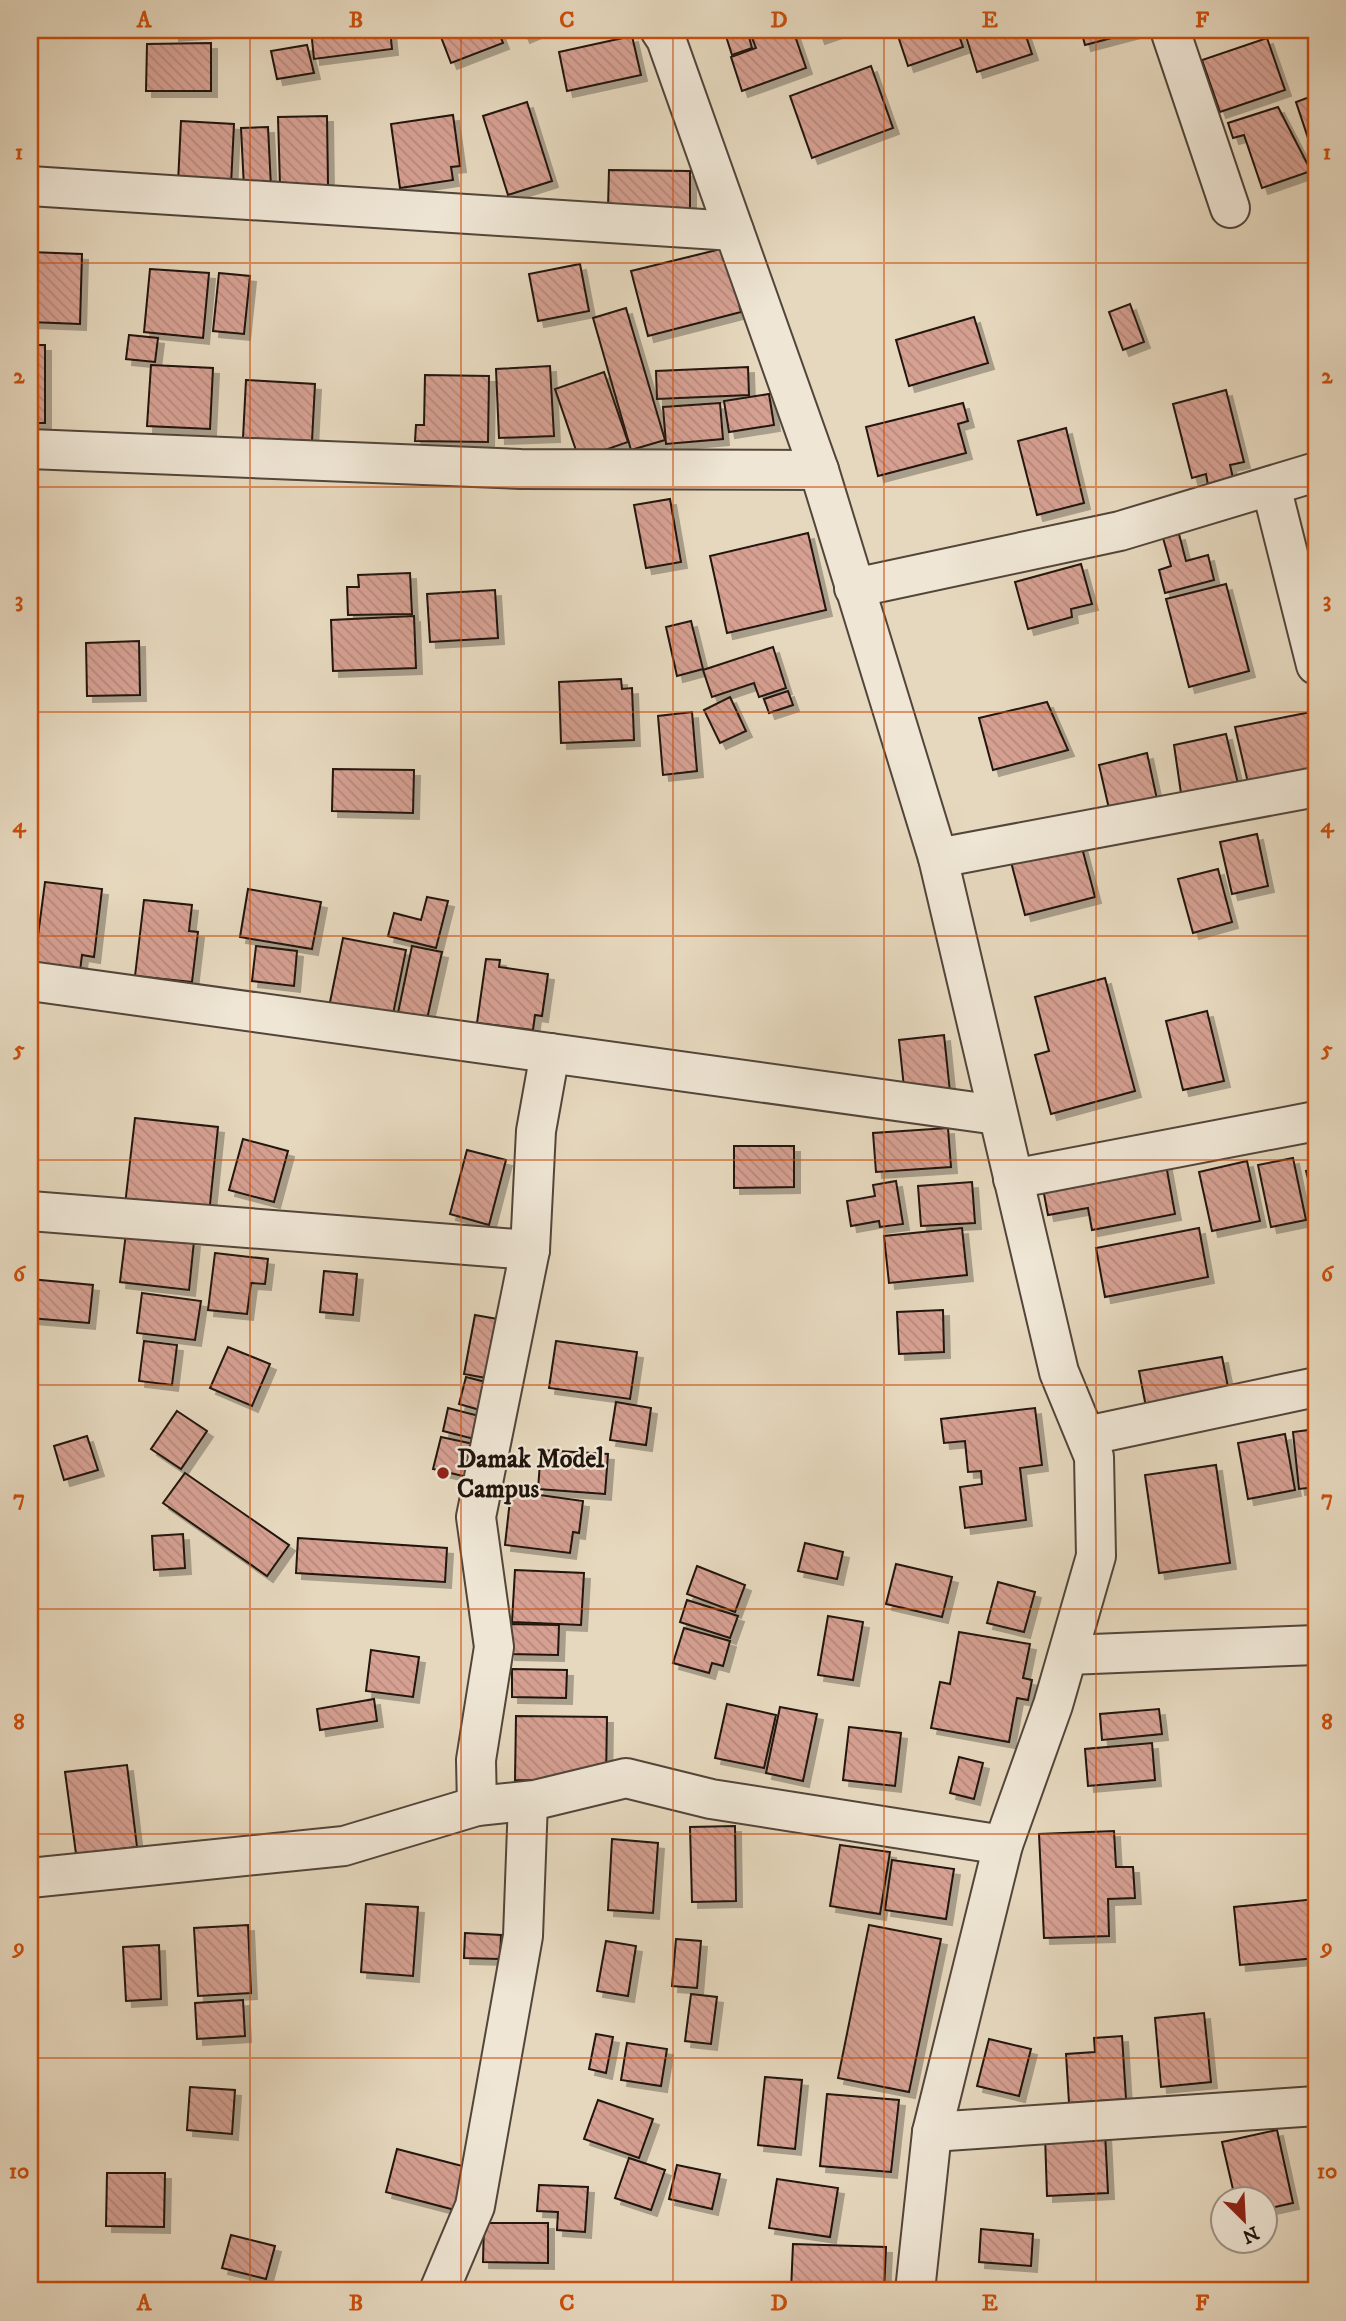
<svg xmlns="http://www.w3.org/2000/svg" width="1346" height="2321" viewBox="0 0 1346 2321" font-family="'IM FELL DW Pica',serif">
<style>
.building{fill:url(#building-back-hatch);stroke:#21140e;stroke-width:2;filter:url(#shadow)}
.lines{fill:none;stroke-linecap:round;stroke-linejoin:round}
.minor-casing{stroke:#52453a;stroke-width:42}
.minor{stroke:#efe6d5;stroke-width:38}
.grid{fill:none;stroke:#ca4f0c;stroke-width:2;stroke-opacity:0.55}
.poi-dot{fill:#8f2418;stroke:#efe6d5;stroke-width:2.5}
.labels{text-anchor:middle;stroke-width:5;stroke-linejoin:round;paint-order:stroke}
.poi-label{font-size:26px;font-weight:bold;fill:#21140e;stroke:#efe6d5;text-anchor:start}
.neatline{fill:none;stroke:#ca4f0c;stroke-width:2.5}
.grid-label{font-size:23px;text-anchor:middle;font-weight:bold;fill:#ca4f0c}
</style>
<defs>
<pattern id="building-back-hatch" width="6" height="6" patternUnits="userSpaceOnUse" patternTransform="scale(1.75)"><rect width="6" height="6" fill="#d6a092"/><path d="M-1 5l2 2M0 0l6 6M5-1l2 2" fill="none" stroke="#b7897d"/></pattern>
<filter id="shadow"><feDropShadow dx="6" dy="6" stdDeviation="0" flood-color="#0004"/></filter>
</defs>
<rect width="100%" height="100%" fill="#e6d8be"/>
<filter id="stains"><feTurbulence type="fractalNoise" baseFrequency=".00286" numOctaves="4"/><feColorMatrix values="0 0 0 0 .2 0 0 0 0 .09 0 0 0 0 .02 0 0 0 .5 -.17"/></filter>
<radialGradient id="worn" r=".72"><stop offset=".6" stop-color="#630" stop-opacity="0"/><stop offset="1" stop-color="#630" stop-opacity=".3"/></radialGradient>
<g class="building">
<polygon points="173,30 209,30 209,32 173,35"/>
<polygon points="311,30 390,30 392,49 314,59"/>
<polygon points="460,30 498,30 503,43 451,63 441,37"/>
<polygon points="521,30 540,30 524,37"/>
<polygon points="724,30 747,30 752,48 732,55"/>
<polygon points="749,30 793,30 806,68 742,91 731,57 756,48"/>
<polygon points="816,30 842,30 819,38"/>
<polygon points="896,30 957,30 963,47 908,66"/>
<polygon points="964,30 1024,30 1032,54 977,72"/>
<polygon points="1081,30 1142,30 1085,45"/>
<polygon points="632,36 641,75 567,91 559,52"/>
<polygon points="1267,38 1285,90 1220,112 1202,60"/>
<polygon points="211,43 211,91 146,91 147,44"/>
<polygon points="307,45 314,73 277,79 271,51"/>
<polygon points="871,66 893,128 812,158 790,96"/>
<polygon points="1315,95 1316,139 1309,141 1296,102"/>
<polygon points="527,102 552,181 508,195 483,116"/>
<polygon points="1278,107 1311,171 1262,188 1244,135 1233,138 1228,123"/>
<polygon points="453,115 460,166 451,167 453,180 400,188 391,124"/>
<polygon points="327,116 328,185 280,186 278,117"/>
<polygon points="181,121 234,124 231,185 178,183"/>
<polygon points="268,127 271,187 244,188 241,128"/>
<polygon points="609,170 690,171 690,210 608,208"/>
<polygon points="725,248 741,312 648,336 631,271"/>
<polygon points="30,252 82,254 80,324 30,322"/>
<polygon points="580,264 589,311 538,321 529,274"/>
<polygon points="150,269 209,273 203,338 144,332"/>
<polygon points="219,273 250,276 244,334 213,331"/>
<polygon points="1130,304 1144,342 1123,350 1109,312"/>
<polygon points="626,308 665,440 631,450 593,318"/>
<polygon points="974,317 988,363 909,386 896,340"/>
<polygon points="129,335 158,338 155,362 126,359"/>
<rect x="30" y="345" width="15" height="78"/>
<polygon points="151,365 213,368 210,429 147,426"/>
<polygon points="550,366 554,436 499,438 496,369"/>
<polygon points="748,367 749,395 657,399 656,371"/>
<polygon points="604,372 628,442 579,459 555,389"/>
<polygon points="425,375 489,376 488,442 415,441 416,425 424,425"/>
<polygon points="246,380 315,384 312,441 243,438"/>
<polygon points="1226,390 1244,462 1230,465 1233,478 1208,485 1206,474 1192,478 1173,404"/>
<polygon points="769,394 774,425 729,432 724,401"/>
<polygon points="720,403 723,439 666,444 663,407"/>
<polygon points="963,403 968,421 958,424 966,453 878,476 866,427"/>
<polygon points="1066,428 1084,503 1037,515 1018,441"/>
<polygon points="670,499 681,562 646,568 634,505"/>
<polygon points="808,533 826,610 727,633 710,556"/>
<polygon points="1179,534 1186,561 1208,555 1214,580 1165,593 1159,570 1171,566 1163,538"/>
<polygon points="1081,564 1092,604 1071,609 1072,617 1028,629 1015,582"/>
<polygon points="410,573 412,614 348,615 347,587 359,587 358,575"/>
<polygon points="1226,584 1249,671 1189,687 1166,599"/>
<polygon points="495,590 498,638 430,642 427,594"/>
<polygon points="414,616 416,668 333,671 331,620"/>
<polygon points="691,621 703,669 677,676 666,627"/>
<polygon points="139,641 140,695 87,696 86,643"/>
<polygon points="773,647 786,688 759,697 754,683 712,697 703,670"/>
<polygon points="621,679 622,689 632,688 634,740 561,743 559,682"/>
<polygon points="788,691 793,705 769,713 764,699"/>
<polygon points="730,697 746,731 720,743 704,710"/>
<polygon points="1047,702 1068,750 993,770 979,718"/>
<polygon points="692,712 697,771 663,775 658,716"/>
<polygon points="1311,712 1316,736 1316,773 1249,787 1235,727"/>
<polygon points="1226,734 1240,792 1182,800 1174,745"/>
<polygon points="1147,753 1158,804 1110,813 1099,765"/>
<polygon points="333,769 414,770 413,813 332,811"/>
<polygon points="1257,834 1268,886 1232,894 1220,842"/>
<polygon points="1081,844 1095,897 1025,915 1011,862"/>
<polygon points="1218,869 1232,922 1193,933 1178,879"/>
<polygon points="45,882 102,889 94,957 82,955 80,971 34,966"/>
<polygon points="248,889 321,902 312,949 240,937"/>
<polygon points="427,897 448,901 436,948 388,936 394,913 421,920"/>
<polygon points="144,900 192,905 189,931 198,932 192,982 135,976"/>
<polygon points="343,938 406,950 392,1019 329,1007"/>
<polygon points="256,946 297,951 294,986 252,981"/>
<polygon points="412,946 442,952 427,1019 398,1013"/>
<polygon points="486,959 500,960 499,967 548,974 542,1016 535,1015 533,1030 477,1023"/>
<polygon points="1105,978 1135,1091 1051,1114 1035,1055 1049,1051 1035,997"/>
<polygon points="1207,1011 1224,1081 1183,1090 1166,1021"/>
<polygon points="944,1035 950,1092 905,1097 899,1040"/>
<polygon points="135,1118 218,1127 209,1214 125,1205"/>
<polygon points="948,1128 951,1167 876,1172 873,1133"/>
<polygon points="243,1139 288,1151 274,1202 229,1190"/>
<polygon points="734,1146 794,1146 794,1187 734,1188"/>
<polygon points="467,1150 506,1160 489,1225 450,1214"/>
<polygon points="1164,1154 1175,1214 1092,1230 1088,1208 1048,1215 1041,1178"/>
<polygon points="1293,1158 1306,1220 1271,1227 1258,1165"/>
<polygon points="1247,1161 1260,1221 1212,1231 1199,1172"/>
<polygon points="1316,1168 1316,1210 1306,1171"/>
<polygon points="896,1181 903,1224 880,1227 879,1221 851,1226 847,1201 875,1196 873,1185"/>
<polygon points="972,1182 975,1223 921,1226 918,1186"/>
<polygon points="962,1228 967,1275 889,1283 884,1236"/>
<polygon points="1199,1228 1208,1277 1105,1297 1096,1248"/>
<polygon points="126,1233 194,1241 189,1290 120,1282"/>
<polygon points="215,1253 268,1259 265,1284 251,1283 247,1314 208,1310"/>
<polygon points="324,1271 357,1274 353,1315 320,1312"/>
<polygon points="30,1279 93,1285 89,1323 30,1318"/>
<polygon points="142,1293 201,1301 195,1340 137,1333"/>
<polygon points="943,1310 944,1352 899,1354 897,1312"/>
<polygon points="475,1315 514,1322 503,1381 464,1374"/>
<polygon points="144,1341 177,1345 172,1385 139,1381"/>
<polygon points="556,1341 637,1352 630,1399 549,1388"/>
<polygon points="228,1347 270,1364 252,1406 210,1388"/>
<polygon points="1222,1357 1230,1397 1147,1412 1139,1371"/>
<polygon points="466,1377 501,1386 494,1414 459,1404"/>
<polygon points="616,1402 651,1408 646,1445 610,1440"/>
<polygon points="448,1408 491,1419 486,1442 443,1431"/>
<polygon points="1035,1408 1042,1465 1020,1468 1026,1520 965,1528 960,1487 982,1484 981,1471 968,1472 965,1441 944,1443 941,1419"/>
<polygon points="177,1411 207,1431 181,1469 151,1449"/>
<polygon points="1316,1429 1316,1487 1299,1489 1293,1432"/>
<polygon points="1285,1434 1295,1490 1248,1499 1238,1443"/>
<polygon points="87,1436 98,1470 64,1480 54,1446"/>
<polygon points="441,1437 483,1446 476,1479 433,1469"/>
<polygon points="541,1450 608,1454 605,1494 538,1489"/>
<polygon points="1216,1465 1230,1563 1159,1573 1145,1475"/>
<polygon points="185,1473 289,1545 267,1576 163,1503"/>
<polygon points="511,1491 583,1501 579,1533 573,1532 570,1553 505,1545"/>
<polygon points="183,1534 185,1568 154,1570 152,1536"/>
<polygon points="298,1538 447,1548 445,1582 296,1573"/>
<polygon points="805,1543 843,1552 837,1579 798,1571"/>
<polygon points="896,1564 952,1577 942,1617 886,1604"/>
<polygon points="697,1566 745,1585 735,1612 687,1594"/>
<polygon points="515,1570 584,1573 581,1625 512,1622"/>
<polygon points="998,1582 1035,1592 1024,1632 987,1623"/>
<polygon points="687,1600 738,1616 730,1638 680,1622"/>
<polygon points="828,1616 863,1622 853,1680 818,1675"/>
<polygon points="510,1624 559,1625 558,1655 509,1654"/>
<polygon points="684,1628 730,1641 723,1666 712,1663 709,1673 673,1663"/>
<polygon points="959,1632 1030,1644 1023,1678 1032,1680 1028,1700 1017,1698 1009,1742 931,1728 940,1682 950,1684"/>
<polygon points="371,1650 419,1657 413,1697 366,1691"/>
<polygon points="512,1669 567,1670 566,1698 512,1697"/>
<polygon points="374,1699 377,1721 320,1730 317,1709"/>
<polygon points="727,1704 776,1715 764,1768 715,1758"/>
<polygon points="780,1707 817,1714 803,1781 766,1773"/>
<polygon points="1159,1709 1162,1734 1102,1740 1100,1714"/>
<polygon points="516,1716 607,1717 606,1781 515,1780"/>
<polygon points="849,1727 901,1733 895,1786 843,1780"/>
<polygon points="1152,1743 1155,1780 1088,1786 1085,1749"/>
<polygon points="959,1757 983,1763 974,1799 950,1793"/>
<polygon points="127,1765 137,1847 76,1854 65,1772"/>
<polygon points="735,1826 736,1901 692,1902 690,1827"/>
<polygon points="1114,1831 1116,1867 1133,1867 1135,1898 1108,1899 1109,1936 1044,1938 1039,1834"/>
<polygon points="612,1839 658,1843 653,1913 608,1910"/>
<polygon points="840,1845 890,1852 880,1914 830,1906"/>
<polygon points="892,1860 954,1869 946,1919 885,1910"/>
<polygon points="1316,1899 1316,1958 1240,1965 1234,1907"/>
<polygon points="366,1904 418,1907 413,1976 361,1972"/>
<polygon points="248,1925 251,1993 198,1996 194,1928"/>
<polygon points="869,1925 941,1939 909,2092 838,2078"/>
<polygon points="465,1933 501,1935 500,1959 464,1958"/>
<polygon points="676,1939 701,1941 697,1988 672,1986"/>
<polygon points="606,1941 636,1946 628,1996 597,1991"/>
<polygon points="159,1945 161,1999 126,2001 123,1947"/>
<polygon points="691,1994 717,1997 711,2044 685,2041"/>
<polygon points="243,2000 245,2036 197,2039 195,2003"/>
<polygon points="1204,2013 1211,2082 1161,2087 1155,2018"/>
<polygon points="596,2034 613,2037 606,2073 589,2069"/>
<polygon points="1122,2036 1126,2099 1069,2103 1066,2054 1095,2052 1094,2038"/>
<polygon points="989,2039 1031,2049 1019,2096 977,2086"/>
<polygon points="627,2043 667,2049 661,2086 621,2080"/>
<polygon points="765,2077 802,2080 795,2149 758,2145"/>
<polygon points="190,2087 235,2090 232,2134 187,2130"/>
<polygon points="827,2094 899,2100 891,2172 820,2166"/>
<polygon points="598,2100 653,2119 639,2158 584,2139"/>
<polygon points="1277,2130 1293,2203 1266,2209 1266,2198 1235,2198 1222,2142"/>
<polygon points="1105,2132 1108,2193 1047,2196 1045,2135"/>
<polygon points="397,2149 466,2167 455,2210 386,2192"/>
<polygon points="629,2158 665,2170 651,2210 615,2198"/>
<polygon points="677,2165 720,2174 712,2209 669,2199"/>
<polygon points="107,2173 165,2173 164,2227 106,2226"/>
<polygon points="777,2179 838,2188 830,2237 769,2228"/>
<polygon points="539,2185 588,2187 585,2232 557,2230 558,2212 537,2211"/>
<polygon points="484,2223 548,2223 548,2263 483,2262"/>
<polygon points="981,2229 1033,2234 1031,2266 979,2262"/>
<polygon points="231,2235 275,2246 266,2279 222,2268"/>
<polygon points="793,2244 886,2247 884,2291 791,2291"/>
<polygon points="987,2288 1039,2291 987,2291"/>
</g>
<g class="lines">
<defs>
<g id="minor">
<polyline points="660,30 666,39 819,470 938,858 1059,1372 1094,1457 1096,1556 1053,1705 1003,1845 932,2132 915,2291"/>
<polyline points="1170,30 1230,208"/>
<polyline points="30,186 734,231"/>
<polyline points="30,449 521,469 819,470"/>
<polyline points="1271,486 1316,665"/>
<polyline points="854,588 1120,531 1316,472"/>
<polyline points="938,858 1316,787"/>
<polyline points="30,981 997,1115"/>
<polyline points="1013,1179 1316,1121"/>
<polyline points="30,1211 530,1250"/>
<polyline points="1086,1436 1316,1387"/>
<polyline points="1068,1655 1316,1645"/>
<polyline points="477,1806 476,1760 494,1647 476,1517 530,1250 536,1131 550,1053"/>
<polyline points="30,1878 344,1846 477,1806 535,1800 626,1778 711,1799 1003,1845"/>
<polyline points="932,2132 1316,2106"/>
<polyline points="439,2291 475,2206 523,1936 528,1801"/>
</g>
</defs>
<use href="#minor" class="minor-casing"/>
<use href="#minor" class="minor"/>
</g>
<path class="grid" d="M250,30v2261M461,30v2261M673,30v2261M884,30v2261M1096,30v2261M30,263h1286M30,487h1286M30,712h1286M30,936h1286M30,1160h1286M30,1385h1286M30,1609h1286M30,1834h1286M30,2058h1286"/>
<circle class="poi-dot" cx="443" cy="1473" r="7"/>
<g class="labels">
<g class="poi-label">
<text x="457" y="1467">Damak Model<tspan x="457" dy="30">Campus</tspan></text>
</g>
</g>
<rect width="1346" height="2321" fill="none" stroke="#e6d8be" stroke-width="77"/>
<g transform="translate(1244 2220) rotate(156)"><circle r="33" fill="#efe6d5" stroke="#9d9285" stroke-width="2"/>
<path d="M0-5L12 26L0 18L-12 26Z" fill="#8f2418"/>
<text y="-10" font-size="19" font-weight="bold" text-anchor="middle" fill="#21140e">N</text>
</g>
<rect x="38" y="38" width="1270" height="2244" class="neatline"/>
<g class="grid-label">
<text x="144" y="27">A</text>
<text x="356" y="27">B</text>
<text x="567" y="27">C</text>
<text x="779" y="27">D</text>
<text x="990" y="27">E</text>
<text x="1202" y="27">F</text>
<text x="19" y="159">1</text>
<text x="1327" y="159">1</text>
<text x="19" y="383">2</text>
<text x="1327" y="383">2</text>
<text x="19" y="607">3</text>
<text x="1327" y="607">3</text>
<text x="19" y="832">4</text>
<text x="1327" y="832">4</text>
<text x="19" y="1056">5</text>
<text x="1327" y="1056">5</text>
<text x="19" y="1281">6</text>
<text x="1327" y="1281">6</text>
<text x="19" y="1505">7</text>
<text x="1327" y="1505">7</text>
<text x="19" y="1729">8</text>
<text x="1327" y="1729">8</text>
<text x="19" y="1954">9</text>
<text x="1327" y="1954">9</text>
<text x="19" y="2178">10</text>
<text x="1327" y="2178">10</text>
<text x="144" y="2310">A</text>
<text x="356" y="2310">B</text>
<text x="567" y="2310">C</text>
<text x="779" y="2310">D</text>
<text x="990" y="2310">E</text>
<text x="1202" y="2310">F</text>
</g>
<rect width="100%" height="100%" filter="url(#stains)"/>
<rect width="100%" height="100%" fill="url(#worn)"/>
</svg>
